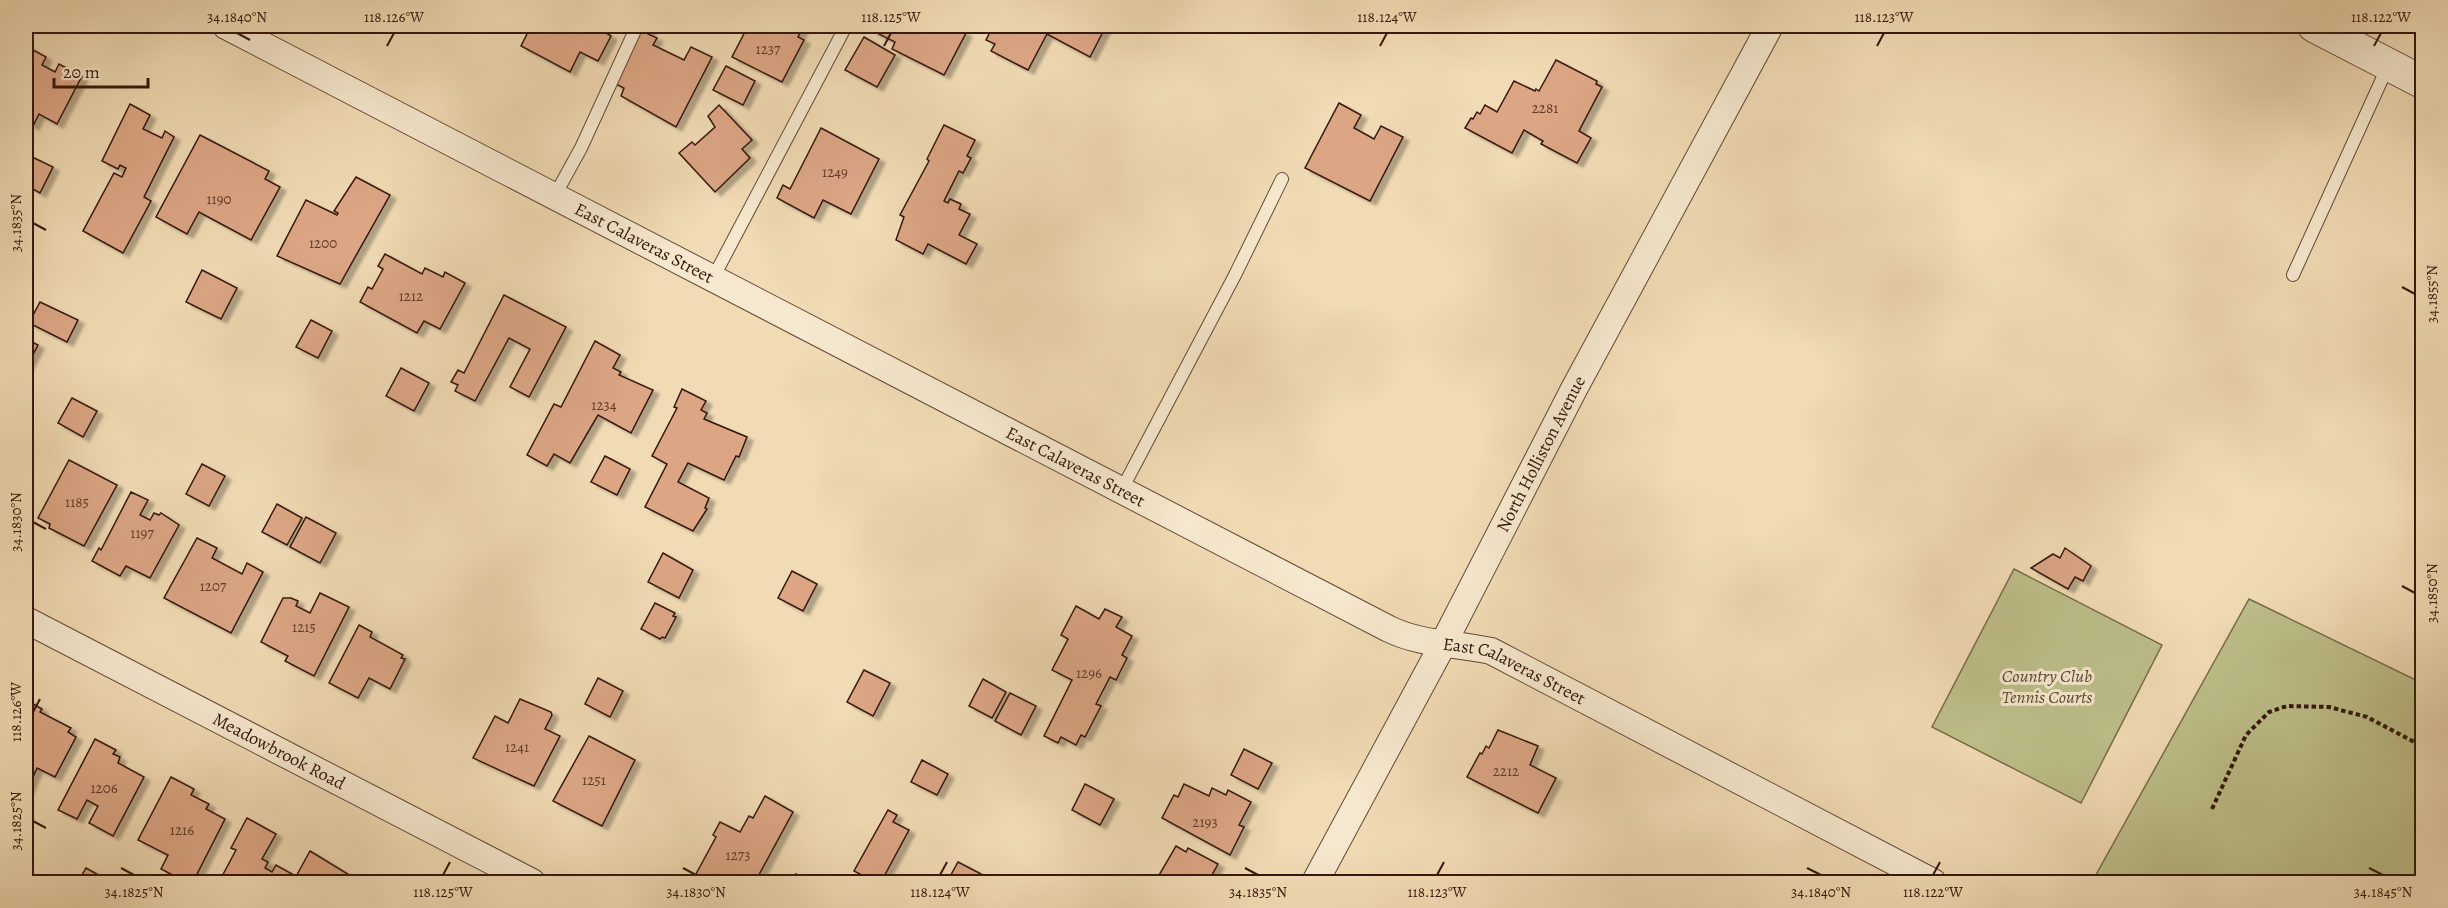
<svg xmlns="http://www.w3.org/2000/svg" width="2448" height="908" viewBox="0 0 2448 908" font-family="Alegreya,serif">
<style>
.green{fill:#bdbf8a;stroke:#796b4b;stroke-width:1.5}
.building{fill:#dca685;stroke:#35170c;stroke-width:1.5;filter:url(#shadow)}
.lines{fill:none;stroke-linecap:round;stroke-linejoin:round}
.service-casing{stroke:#644836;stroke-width:14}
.minor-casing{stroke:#644836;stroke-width:28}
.tertiary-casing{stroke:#644836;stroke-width:34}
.path{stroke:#35170c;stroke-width:4;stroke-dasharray:4.5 3;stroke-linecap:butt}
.service{stroke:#f6e8ce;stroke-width:12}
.minor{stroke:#f6e8ce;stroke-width:26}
.tertiary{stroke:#f6e8ce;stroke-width:32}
.ticks{fill:none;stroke:#35170c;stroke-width:2}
.labels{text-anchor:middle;stroke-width:6;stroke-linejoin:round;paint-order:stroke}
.number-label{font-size:15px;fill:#5f3b2a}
.street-label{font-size:18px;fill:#35170c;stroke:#f6e8ce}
.park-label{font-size:18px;font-style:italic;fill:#5e4932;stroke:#f6e8ce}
.neatline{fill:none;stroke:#35170c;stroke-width:2}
.ticks-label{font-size:15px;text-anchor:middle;fill:#35170c}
</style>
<defs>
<filter id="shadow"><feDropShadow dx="6" dy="4" stdDeviation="1.5" flood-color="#0004"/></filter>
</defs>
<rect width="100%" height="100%" fill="#f1dbb4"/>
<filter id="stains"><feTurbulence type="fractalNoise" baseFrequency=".00333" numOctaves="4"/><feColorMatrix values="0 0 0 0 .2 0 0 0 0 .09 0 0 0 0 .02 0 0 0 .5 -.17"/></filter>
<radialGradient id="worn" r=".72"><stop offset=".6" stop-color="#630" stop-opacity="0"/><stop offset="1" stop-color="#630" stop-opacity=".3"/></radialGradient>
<g class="green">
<polygon points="2014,569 2162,645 2081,803 1932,727"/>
<polygon points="2249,599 2422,683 2422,882 2092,882"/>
</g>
<g class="building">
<polygon points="531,26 595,26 611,36 598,61 580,52 570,72 521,46"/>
<polygon points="644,26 651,29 648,34 657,38 653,45 684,60 691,47 712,57 676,127 621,96 624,88 612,82 636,28 642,31"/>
<polygon points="748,26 804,26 798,37 804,40 782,82 732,57"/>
<polygon points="873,26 951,26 966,33 944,75 892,49 895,42 871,30"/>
<polygon points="993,26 1106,26 1090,57 1047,34 1028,70 991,51 995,44 986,40"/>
<polygon points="864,37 895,55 877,87 845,70"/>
<polygon points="26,46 46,57 42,65 55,72 59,64 82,76 57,124 39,114 33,126 26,122"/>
<polygon points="1556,60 1597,81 1596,84 1602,87 1579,131 1591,138 1577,163 1541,144 1543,141 1524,130 1512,153 1465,128 1471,118 1473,119 1477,112 1480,114 1485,105 1497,112 1514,81 1535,91 1536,89 1539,91"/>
<polygon points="726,66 755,81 743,105 713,90"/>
<polygon points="1339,103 1361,115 1354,128 1374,139 1381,126 1403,137 1370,201 1305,168"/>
<polygon points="130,104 150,115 143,129 162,138 165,131 174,137 144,197 151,201 123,253 83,231 114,173 122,177 126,168 120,165 118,169 102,161"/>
<polygon points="719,105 752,140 742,149 750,158 715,192 679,153 692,142 695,145 715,127 708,116"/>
<polygon points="944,125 975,140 967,156 971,158 963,173 959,171 944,201 948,203 950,199 961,204 959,209 970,214 959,235 977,244 966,264 928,244 923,254 896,240 904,217 900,215 929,161 927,159"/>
<polygon points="821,128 879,159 851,214 823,200 814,218 777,198 783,185 790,189"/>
<polygon points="200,135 269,171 265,179 280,187 251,240 199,212 187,234 156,217"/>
<polygon points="28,155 53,167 40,193 26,185 26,160"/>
<polygon points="356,177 390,195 340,284 277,256 306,200 337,215 338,213 334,211"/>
<polygon points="385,254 422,274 425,268 443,277 445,272 465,283 440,329 424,321 417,333 360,302 368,287 372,289 383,269 378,266"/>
<polygon points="202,270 237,288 221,319 186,302"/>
<polygon points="504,295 566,327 529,397 510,387 530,349 509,338 475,401 455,391 458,385 451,382 458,370 464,373"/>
<polygon points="40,302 78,320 67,342 29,323"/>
<polygon points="311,320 332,331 318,358 296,347"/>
<polygon points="26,339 38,345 26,368"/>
<polygon points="595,341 620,355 613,368 621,372 619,375 653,390 631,433 598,415 570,463 554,454 547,466 527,455 554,404 561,407"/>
<polygon points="401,368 429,383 414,411 386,396"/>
<polygon points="682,389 706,401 701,410 707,413 704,419 747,437 739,457 736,456 724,480 688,463 678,482 709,498 705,508 707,509 693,531 645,507 667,464 652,456 677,408 674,407"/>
<polygon points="72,398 97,411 83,437 58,423"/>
<polygon points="605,456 630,469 617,495 591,482"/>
<polygon points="69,460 117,485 84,546 49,528 50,524 38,518"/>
<polygon points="202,464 225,476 209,506 186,494"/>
<polygon points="131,492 148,500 140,515 150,520 154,513 159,515 161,513 179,525 150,578 126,566 120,576 92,561 99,548 101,550"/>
<polygon points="277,504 302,518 287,545 262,532"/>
<polygon points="306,517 336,533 320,563 290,547"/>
<polygon points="197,538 217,548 212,558 242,574 247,563 263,572 231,633 164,598"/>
<polygon points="2065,548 2091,566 2083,581 2075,577 2068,589 2031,568 2053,554 2060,558"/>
<polygon points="663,553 693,570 679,598 648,582"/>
<polygon points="792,571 817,584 803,611 778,598"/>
<polygon points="320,593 349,607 314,676 285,661 288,656 261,642 283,598 291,598 298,601 296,606 310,613"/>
<polygon points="655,603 675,613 673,616 676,617 665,638 662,637 660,639 641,629"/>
<polygon points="1076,606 1099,619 1105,609 1122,617 1116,627 1132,636 1122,655 1127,658 1116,680 1110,677 1096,704 1101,706 1085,737 1081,735 1076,745 1061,737 1058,743 1044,736 1072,680 1052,670 1068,639 1061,635"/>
<polygon points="359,625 372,632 370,637 403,655 401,658 405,659 390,689 369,678 358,698 329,683"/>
<polygon points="864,670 890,683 873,716 847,702"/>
<polygon points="598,678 623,691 610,717 585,704"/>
<polygon points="983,679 1006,692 992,718 969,706"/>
<polygon points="1010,693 1036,706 1021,735 995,721"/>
<polygon points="520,699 551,712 552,715 545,729 560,736 534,786 473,758 495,716 508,723"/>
<polygon points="26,700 42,709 40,712 71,728 68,732 76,737 55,777 37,768 26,793"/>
<polygon points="1498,730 1538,746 1530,765 1556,778 1538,813 1467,777 1480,753 1482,754 1486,746 1489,748"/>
<polygon points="589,736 635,760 602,826 553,801"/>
<polygon points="95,739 116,750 113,754 120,757 118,763 144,777 113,836 89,823 98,806 87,800 77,819 58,810"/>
<polygon points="1244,749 1272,763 1258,789 1231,775"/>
<polygon points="922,760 948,774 937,795 911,782"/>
<polygon points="171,777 194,789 191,795 209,804 206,809 225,819 193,882 186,882 161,869 168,855 138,840"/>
<polygon points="1085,784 1114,799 1100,825 1072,810"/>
<polygon points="1184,784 1209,796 1212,788 1226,795 1228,790 1251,802 1239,825 1244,827 1230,855 1162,818 1174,795 1178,797"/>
<polygon points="765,796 793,812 755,882 712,882 696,874 716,837 713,835 720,822 740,832 749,816 753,818"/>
<polygon points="888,810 897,815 893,822 909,830 881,882 875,882 854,871"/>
<polygon points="247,818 276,834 262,859 268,862 265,868 272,872 276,865 292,874 288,882 219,882 236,850 231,848"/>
<polygon points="1176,846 1186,852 1188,848 1218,864 1208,882 1155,882"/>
<polygon points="310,851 351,876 348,882 293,882"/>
<polygon points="958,862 983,875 978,882 947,882"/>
<polygon points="86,868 111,882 78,882"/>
<polygon points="796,874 813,882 791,882"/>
</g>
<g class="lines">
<defs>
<g id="service">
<polyline points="554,197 581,148 637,26"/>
<polyline points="2293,275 2388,66"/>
<polyline points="712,280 846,26"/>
<polyline points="1121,491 1235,275 1282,179"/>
</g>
<g id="minor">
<path id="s1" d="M226,26l1163,603c33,16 67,14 102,22l442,231"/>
<path id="s2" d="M26,620l506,262"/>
<path id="s3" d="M1315,882l127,-236 132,-257 196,-363"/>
</g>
<polyline id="tertiary" points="2314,26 2422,82"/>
</defs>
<use href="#service" class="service-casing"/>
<use href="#minor" class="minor-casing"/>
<use href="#tertiary" class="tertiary-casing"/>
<polyline class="path" points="2212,809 2246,735 2269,712 2287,706 2329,707 2367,717 2422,746"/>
<use href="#service" class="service"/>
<use href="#minor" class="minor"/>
<use href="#tertiary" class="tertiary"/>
</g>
<path class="ticks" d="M237,33l13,7M387,46l7,-13M884,46l7,-13M1380,46l7,-13M1877,46l7,-13M2374,46l7,-13M33,223l13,7M2402,287l13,7M33,522l13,7M2402,586l13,7M33,712l7,-13M33,821l13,7M121,868l13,7M683,868l13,7M1245,868l13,7M1807,868l14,7M2369,868l14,7M443,875l7,-13M940,875l7,-13M1437,875l7,-13M1933,875l7,-13"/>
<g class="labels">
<g class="number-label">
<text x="768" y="54">1237</text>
<text x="1545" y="113">2281</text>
<text x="835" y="177">1249</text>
<text x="219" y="204">1190</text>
<text x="323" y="248">1200</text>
<text x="411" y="301">1212</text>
<text x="604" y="410">1234</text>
<text x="77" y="507">1185</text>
<text x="142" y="538">1197</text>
<text x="213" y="591">1207</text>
<text x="304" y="632">1215</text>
<text x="1089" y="678">1296</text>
<text x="517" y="752">1241</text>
<text x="1506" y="776">2212</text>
<text x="594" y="785">1251</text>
<text x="104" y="793">1206</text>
<text x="1205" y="827">2193</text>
<text x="182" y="835">1216</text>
<text x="738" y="860">1273</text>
</g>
<g class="street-label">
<text dy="6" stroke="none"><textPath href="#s1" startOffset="471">East Calaveras Street</textPath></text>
<text dy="6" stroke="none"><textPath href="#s3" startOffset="484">North Holliston Avenue</textPath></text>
<text dy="6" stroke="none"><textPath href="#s1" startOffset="957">East Calaveras Street</textPath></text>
<text dy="6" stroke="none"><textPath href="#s1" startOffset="1443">East Calaveras Street</textPath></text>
<text dy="6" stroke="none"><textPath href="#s2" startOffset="285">Meadowbrook Road</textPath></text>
</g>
<g class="park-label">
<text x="2047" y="682">Country Club<tspan x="2047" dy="21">Tennis Courts</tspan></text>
</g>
</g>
<rect width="2448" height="908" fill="none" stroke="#f1dbb4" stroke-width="66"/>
<path d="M54 78v9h94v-9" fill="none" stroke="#35170c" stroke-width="3"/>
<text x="63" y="78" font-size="18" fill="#35170c" stroke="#f6e8ce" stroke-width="4.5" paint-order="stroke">20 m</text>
<rect x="33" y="33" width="2382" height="842" class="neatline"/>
<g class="ticks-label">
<text x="237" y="22">34.1840°N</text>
<text x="394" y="22">118.126°W</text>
<text x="891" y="22">118.125°W</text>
<text x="1387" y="22">118.124°W</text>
<text x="1884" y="22">118.123°W</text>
<text x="2381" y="22">118.122°W</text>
<text transform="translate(16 223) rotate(-90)" y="5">34.1835°N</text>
<text transform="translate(2432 294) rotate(-90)" y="5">34.1855°N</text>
<text transform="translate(16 522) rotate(-90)" y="5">34.1830°N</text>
<text transform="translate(2432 593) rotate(-90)" y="5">34.1850°N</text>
<text transform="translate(16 712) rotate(-90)" y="5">118.126°W</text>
<text transform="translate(16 821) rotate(-90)" y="5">34.1825°N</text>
<text x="134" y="897">34.1825°N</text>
<text x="443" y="897">118.125°W</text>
<text x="696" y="897">34.1830°N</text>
<text x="940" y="897">118.124°W</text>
<text x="1258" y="897">34.1835°N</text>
<text x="1437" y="897">118.123°W</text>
<text x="1821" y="897">34.1840°N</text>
<text x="1933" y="897">118.122°W</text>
<text x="2383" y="897">34.1845°N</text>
</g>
<rect width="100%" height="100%" filter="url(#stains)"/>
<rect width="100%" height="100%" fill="url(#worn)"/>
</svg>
